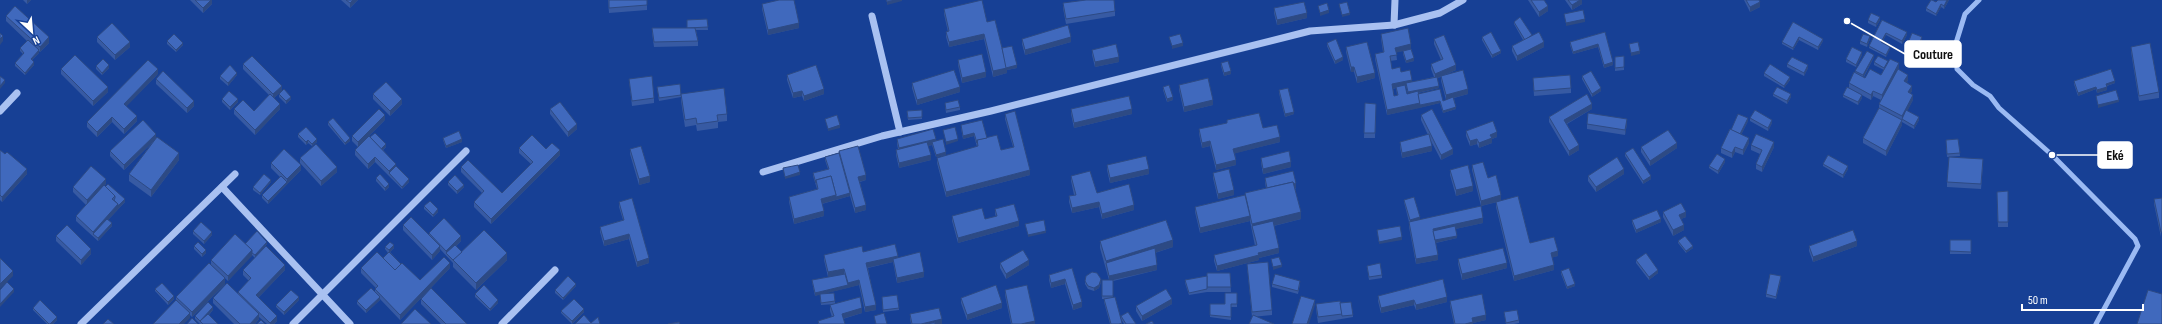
<svg xmlns="http://www.w3.org/2000/svg" width="2162" height="324" viewBox="0 0 2162 324" font-family="'Sofia Sans Condensed',sans-serif">
<style>
.lines{fill:none;stroke-linecap:round;stroke-linejoin:round}
.stream{stroke:#9bbaf3;stroke-width:5}
.minor{stroke:#a9c1f1;stroke-width:7}
.wall{fill:#375aa3;fill-rule:evenodd}
.shaded-wall{fill:#2d4a84}
.building{fill:#4069bd;stroke:#2d4a84}
.leader{fill:none;stroke:#fff;stroke-width:1.5}
.callout-dot{fill:#fff;stroke:#174095;stroke-width:1.5}
.callout{fill:#fff;stroke:#fff;stroke-width:1.5}
.callout-label{font-size:14px;text-anchor:middle;font-weight:bold;fill:#111}
</style>
<rect width="100%" height="100%" fill="#174095"/>
<g class="lines">
<polyline class="stream" points="1979,0 1965,14 1956,43 1957,69 1973,85 1990,96 1999,108 2052,155 2135,239 2138,246 2096,324"/>
<g class="minor">
<polyline points="872,16 900,132"/>
<polyline points="1394,25 1395,0"/>
<polyline points="0,111 17,93"/>
<polyline points="763,172 882,136 991,111 1310,31 1394,25 1440,13 1463,0"/>
<polyline points="222,187 350,324"/>
<polyline points="81,324 235,174"/>
<polyline points="293,324 466,151"/>
<polyline points="502,324 555,270"/>
</g>
</g>
<g class="wall">
<polygon points="23,0 31,0 27,4"/>
<polygon points="190,0 212,0 212,4 203,13"/>
<polygon points="341,0 358,0 350,8"/>
<polygon points="608,0 647,0 647,10 609,13"/>
<polygon points="1528,0 1544,0 1548,11 1539,17"/>
<polygon points="1565,0 1582,0 1582,4 1572,10"/>
<polygon points="1744,0 1759,0 1760,7 1750,12"/>
<polygon points="1938,0 1949,0 1944,9 1941,7 1936,16 1926,11 1926,8 1936,2"/>
<polygon points="1063,3 1115,11 1115,16 1066,24 1063,8"/>
<polygon points="762,4 799,28 768,35 762,9"/>
<polygon points="1274,8 1307,18 1277,25 1274,13"/>
<polygon points="944,9 987,22 1002,48 1017,68 1007,70 1007,73 993,77 984,39 949,47 946,37 946,32 948,32 944,14"/>
<polygon points="6,16 49,43 40,52 39,51 39,53 32,60 34,65 25,75 15,66 15,63 23,54 20,51 20,48 27,41 6,21"/>
<polygon points="707,19 708,30 696,30 698,41 698,46 654,47 652,33 652,28 687,28"/>
<polygon points="1868,20 1880,20 1876,27 1868,23"/>
<polygon points="1882,20 1907,35 1902,44 1886,35 1882,42 1890,49 1886,57 1869,48 1869,46"/>
<polygon points="1514,22 1532,35 1544,47 1517,61 1512,51 1512,46 1523,40 1514,24"/>
<polygon points="1793,22 1823,41 1818,50 1799,40 1793,50 1782,44 1782,42"/>
<polygon points="1605,32 1613,65 1604,68 1598,47 1573,54 1570,45 1570,42"/>
<path d="M1381,34l30,15 3,12 -8,2 -3,-9v-3l-7,1 1,8 -7,1 2,8 9,3 11,10 22,-5 -3,-8v-5l10,-4 -7,-16v-5l22,31 -11,5 23,19 -14,4 2,11 -13,4 -3,-10 -53,12 -12,-56v-5l8,-2 -2,-13zM1441,77v4l5,19 -3,1 -25,-7v-1l21,-5 -2,-10zM1405,86h1l2,8h-1zM1396,88l1,7 -3,1 -1,-7z"/>
<polygon points="97,37 130,47 115,60 97,42"/>
<polygon points="1482,37 1501,53 1492,58 1482,40"/>
<polygon points="1022,39 1071,42 1025,55 1022,44"/>
<polygon points="1870,39 1867,47 1860,44 1860,41"/>
<polygon points="1922,40 1918,50 1908,46 1908,43"/>
<polygon points="167,41 183,45 176,52 167,44"/>
<polygon points="1327,43 1343,60 1335,64 1327,46"/>
<polygon points="1346,47 1375,78 1357,83 1354,72 1351,72 1346,52"/>
<polygon points="2131,47 2159,92 2159,98 2139,101 2131,52"/>
<polygon points="1092,50 1119,62 1095,67 1092,55"/>
<polygon points="1862,55 1856,67 1846,62 1846,59"/>
<polygon points="1624,56 1624,70 1615,71 1615,57"/>
<polygon points="1874,57 1864,77 1865,78 1881,75 1884,70 1874,65 1874,62 1888,64 1899,68 1898,69 1908,80 1907,82 1912,91 1910,94 1913,100 1907,111 1919,120 1914,129 1902,122 1902,125 1886,156 1863,143 1863,138 1879,108 1879,104 1881,100 1873,96 1871,100 1849,88 1849,83 1855,73 1855,71"/>
<polygon points="958,60 986,77 962,83 958,65"/>
<polygon points="1221,63 1231,74 1224,76 1221,66"/>
<polygon points="243,64 282,91 274,98 280,109 255,135 234,114 234,109 254,111 269,95 243,69"/>
<polygon points="1787,64 1808,68 1804,76 1787,67"/>
<polygon points="96,66 109,68 102,75 96,69"/>
<polygon points="61,69 108,92 93,106 61,74"/>
<polygon points="1764,73 1790,80 1784,88 1764,76"/>
<polygon points="158,74 126,106 137,121 124,134 112,122 97,137 87,127 87,122"/>
<polygon points="237,75 228,86 220,79 220,76"/>
<polygon points="787,75 824,94 804,101 802,96 793,98 787,80"/>
<polygon points="1582,76 1601,91 1592,97 1582,79"/>
<polygon points="1533,78 1571,88 1571,93 1534,96"/>
<polygon points="156,79 194,106 187,113 156,84"/>
<polygon points="629,79 654,98 654,103 632,106"/>
<polygon points="2074,81 2115,83 2107,86 2107,90 2097,93 2096,89 2078,96 2074,84"/>
<polygon points="912,83 960,92 917,105 912,88"/>
<polygon points="1179,85 1213,105 1184,112 1179,90"/>
<polygon points="657,87 681,95 681,97 659,101"/>
<polygon points="1163,87 1173,100 1167,102 1163,90"/>
<polygon points="1279,90 1294,114 1285,117 1279,93"/>
<polygon points="279,94 291,99 286,104 279,97"/>
<polygon points="373,94 402,104 390,116 373,99"/>
<polygon points="681,94 727,114 727,121 718,122 718,128 697,131 696,125 685,127 681,101"/>
<polygon points="1773,94 1791,97 1787,104 1773,96"/>
<polygon points="1843,95 1862,98 1858,105 1843,97"/>
<polygon points="222,99 238,102 230,110 222,102"/>
<polygon points="945,103 960,107 960,110 946,113"/>
<polygon points="1365,103 1376,104 1375,138 1364,138"/>
<polygon points="550,109 577,129 568,137 550,114"/>
<polygon points="1071,109 1132,114 1074,128 1071,114"/>
<polygon points="1592,109 1567,124 1579,150 1569,156 1549,122 1549,117"/>
<polygon points="922,110 922,119 908,120 907,111"/>
<polygon points="1005,114 1030,175 946,197 937,163 937,158 977,147 974,136 963,139 961,128 961,125 987,138 1001,150 1013,147 1005,119"/>
<polygon points="1421,115 1453,154 1441,160 1430,139 1432,151 1402,158 1400,147 1400,142 1428,135 1421,120"/>
<polygon points="1750,118 1772,123 1768,131 1750,121"/>
<polygon points="385,120 358,147 352,141 352,136"/>
<polygon points="1227,120 1263,128 1280,142 1235,153 1236,165 1216,170 1210,146 1202,148 1199,134 1199,129 1227,123"/>
<polygon points="1748,121 1741,135 1749,143 1743,155 1735,152 1732,158 1721,153 1721,148 1731,130"/>
<polygon points="328,122 350,141 345,145 328,125"/>
<polygon points="1587,124 1627,124 1625,135 1587,129"/>
<polygon points="1466,131 1497,137 1492,139 1492,143 1479,148 1477,144 1470,146 1466,136"/>
<polygon points="298,134 317,142 312,146 308,143 306,145 298,137"/>
<polygon points="370,137 386,147 383,150 409,182 402,189 375,162 368,169 355,155 355,150"/>
<polygon points="156,138 179,160 151,197 129,181 129,174 152,143 124,170 110,156 110,151"/>
<polygon points="443,138 462,142 446,148 443,140"/>
<polygon points="897,139 936,141 946,155 936,157 932,145 928,146 931,160 899,168 896,155 896,150 898,149 897,144"/>
<polygon points="1958,139 1960,156 1947,157 1946,140"/>
<polygon points="1751,145 1774,147 1762,172 1756,169 1756,164 1760,154 1751,150"/>
<polygon points="1641,147 1677,148 1650,166 1641,152"/>
<polygon points="519,148 546,149 560,155 491,224 474,207 474,202 482,193 461,172 461,167 502,193 531,164 519,153"/>
<polygon points="630,149 650,182 639,185 630,154"/>
<polygon points="0,150 27,174 2,202 0,200"/>
<polygon points="839,151 866,180 860,182 866,210 855,213 850,196 822,204 824,216 794,224 789,202 789,197 817,189 813,176 813,173 828,169 825,160 825,157 839,153"/>
<polygon points="1625,153 1651,179 1643,184 1625,156"/>
<polygon points="300,158 337,172 321,186 300,163"/>
<polygon points="1261,158 1291,167 1263,174 1261,163"/>
<polygon points="1725,162 1718,174 1709,168 1709,166"/>
<polygon points="271,163 301,170 268,204 262,198 262,195 280,177 271,168"/>
<polygon points="1823,164 1848,169 1843,178 1823,166"/>
<polygon points="1983,164 1981,189 1947,187 1947,182"/>
<polygon points="1107,165 1149,174 1110,183 1107,170"/>
<polygon points="1472,165 1501,201 1481,206 1472,170"/>
<polygon points="1450,170 1473,191 1456,196 1450,175"/>
<polygon points="1213,173 1234,195 1218,199 1213,178"/>
<polygon points="1624,174 1596,192 1588,181 1588,176"/>
<polygon points="1071,176 1097,193 1134,210 1102,219 1099,207 1072,213 1069,202 1069,196 1074,195 1071,181"/>
<polygon points="376,178 389,187 385,191 376,181"/>
<polygon points="1265,178 1296,188 1295,189 1301,219 1274,226 1279,253 1259,258 1259,260 1217,271 1214,261 1214,255 1255,246 1250,221 1200,233 1195,212 1195,207 1245,195 1245,193 1266,188 1265,183"/>
<polygon points="271,182 260,195 253,190 253,187"/>
<polygon points="448,182 464,187 457,194 448,185"/>
<polygon points="106,184 104,186 125,202 108,220 112,226 98,241 76,221 76,216 86,205 73,192 73,187"/>
<polygon points="2008,191 2008,227 1998,227 1997,192"/>
<polygon points="2162,198 2161,237 2154,204 2154,199"/>
<polygon points="1404,200 1420,219 1483,223 1455,229 1457,238 1436,243 1438,260 1416,264 1409,227 1409,222 1404,202"/>
<polygon points="619,202 649,263 637,267 629,239 604,246 600,232 600,227 623,220 619,207"/>
<polygon points="1496,202 1530,243 1558,256 1552,257 1554,270 1514,281 1496,207"/>
<polygon points="424,206 438,212 433,217 424,209"/>
<polygon points="995,209 1019,226 958,243 952,221 952,216 985,219 996,217 995,214"/>
<polygon points="1663,212 1686,217 1681,219 1684,230 1673,236 1663,217"/>
<polygon points="1632,220 1661,222 1636,233 1632,223"/>
<polygon points="403,225 429,235 429,233 461,241 456,246 462,252 507,260 476,290 453,267 453,263 440,249 440,251 432,260 403,230"/>
<polygon points="193,231 212,235 204,244 193,234"/>
<polygon points="56,236 91,254 81,265 56,241"/>
<rect x="1950" y="240" width="21" height="14"/>
<polygon points="1100,241 1173,247 1155,253 1157,270 1113,281 1113,297 1122,324 1110,324 1104,302 1104,299 1105,299 1102,299 1102,280 1109,280 1100,248"/>
<polygon points="1678,241 1693,248 1686,253 1678,243"/>
<polygon points="245,244 267,244 255,258 252,255 228,281 211,265 211,260"/>
<polygon points="194,246 206,253 202,257 194,249"/>
<polygon points="1809,246 1857,246 1813,262 1809,251"/>
<polygon points="385,247 394,248 390,252 401,264 420,280 450,268 400,320 380,299 380,300 366,313 357,304 357,301 375,292 375,289 376,288 361,273 361,268 383,258 388,253 385,249"/>
<polygon points="863,252 898,258 924,277 897,283 893,262 868,268 876,310 865,312 859,285 822,294 835,301 835,304 821,305 820,294 815,296 812,282 812,280 828,277 824,260 824,255"/>
<polygon points="1458,259 1507,268 1462,280 1458,264"/>
<polygon points="1636,260 1658,273 1649,280 1636,263"/>
<polygon points="1000,263 1029,265 1006,279 1000,268"/>
<polygon points="1247,264 1272,310 1272,315 1252,317"/>
<polygon points="1367,266 1382,275 1382,278 1369,280"/>
<polygon points="1072,268 1082,307 1073,310 1065,284 1051,288 1049,280 1049,275"/>
<polygon points="243,270 285,270 258,298 277,321 274,324 267,324 259,317 259,319 255,324 234,324 213,303 213,298 238,294 238,292 249,281 243,275"/>
<polygon points="1561,271 1575,286 1567,289 1561,274"/>
<polygon points="1230,273 1231,292 1207,292 1189,295 1185,283 1185,280"/>
<polygon points="1781,279 1776,299 1766,297 1766,294"/>
<polygon points="1085,281 1101,282 1099,288 1094,291 1088,289 1085,284"/>
<polygon points="225,284 192,317 190,315 190,318 176,300 176,297"/>
<polygon points="1272,284 1300,284 1298,294 1272,287"/>
<polygon points="576,286 563,300 555,293 555,290"/>
<polygon points="155,289 174,299 168,305 155,291"/>
<polygon points="1005,290 1035,324 1011,324 1005,295"/>
<polygon points="1237,293 1237,307 1231,307 1231,320 1210,317 1210,304 1225,304"/>
<polygon points="475,294 498,303 490,311 475,297"/>
<polygon points="1378,296 1447,302 1416,310 1414,305 1381,313 1378,301"/>
<polygon points="882,297 899,308 899,310 883,312"/>
<polygon points="961,298 1002,308 967,320 961,303"/>
<polygon points="421,299 467,324 441,324 421,304"/>
<polygon points="299,300 284,315 276,307 276,305"/>
<polygon points="1450,301 1486,320 1473,323 1473,324 1454,324 1450,306"/>
<polygon points="1340,303 1353,315 1353,317 1318,323 1316,309 1316,304"/>
<polygon points="1172,304 1142,321 1136,311 1136,306"/>
<polygon points="830,305 862,313 843,319 845,324 818,324 818,321 832,317 830,311"/>
<polygon points="33,308 57,320 53,324 47,324 33,310"/>
<polygon points="213,310 209,315 218,324 200,324 195,319 195,316"/>
<polygon points="561,311 584,312 572,324 561,313"/>
<polygon points="1504,312 1519,320 1519,323 1514,324 1506,324"/>
<polygon points="910,314 942,324 911,324 910,319"/>
<polygon points="1121,316 1136,324 1124,324 1121,319"/>
</g>
<g class="shaded-wall">
<polygon points="27,0 31,0 27,4"/>
<polygon points="211,0 212,0 212,4 203,13 203,8"/>
<polygon points="353,0 358,0 350,8 350,3"/>
<polygon points="895,0 902,0 902,1 887,5 887,2"/>
<polygon points="1580,0 1582,0 1582,4 1572,10 1572,5"/>
<polygon points="1947,0 1949,0 1944,9 1944,6"/>
<polygon points="1760,2 1760,7 1750,12 1750,7"/>
<polygon points="1941,4 1941,7 1936,16 1936,14"/>
<polygon points="1548,6 1548,11 1539,17 1539,12"/>
<polygon points="1329,10 1329,13 1320,16 1320,13"/>
<polygon points="1307,13 1307,18 1277,25 1277,20"/>
<polygon points="1350,13 1350,15 1342,17 1342,15"/>
<polygon points="1880,17 1880,20 1876,27 1876,24"/>
<polygon points="1585,19 1585,22 1566,26 1566,23"/>
<polygon points="799,23 799,28 768,35 768,30"/>
<polygon points="1907,32 1907,35 1902,44 1902,41"/>
<polygon points="1886,33 1886,35 1881,45 1881,42"/>
<polygon points="984,34 984,39 949,47 949,42"/>
<polygon points="3,36 3,41 0,45 0,39"/>
<polygon points="1870,36 1870,39 1867,47 1867,44"/>
<polygon points="49,37 49,43 40,52 40,47"/>
<polygon points="1071,37 1071,42 1025,55 1025,50"/>
<polygon points="1799,37 1799,40 1793,50 1793,48"/>
<polygon points="1922,37 1922,40 1918,50 1918,47"/>
<polygon points="1823,39 1823,41 1818,50 1818,47"/>
<polygon points="130,42 130,47 115,60 115,55"/>
<polygon points="1544,42 1544,47 1517,61 1517,56"/>
<polygon points="183,43 183,45 176,52 176,50"/>
<polygon points="1183,43 1183,46 1172,49 1172,46"/>
<polygon points="1411,44 1411,49 1395,53 1395,48"/>
<polygon points="1598,44 1598,47 1573,54 1573,52"/>
<polygon points="1890,47 1890,49 1886,57 1886,55"/>
<polygon points="39,50 39,53 31,61 31,59"/>
<polygon points="1501,51 1501,53 1492,58 1492,55"/>
<polygon points="1640,51 1640,54 1631,56 1631,53"/>
<polygon points="1862,52 1862,55 1856,67 1856,65"/>
<polygon points="1874,55 1874,57 1863,78 1863,75"/>
<polygon points="1119,57 1119,62 1095,67 1095,62"/>
<polygon points="1343,57 1343,60 1335,64 1335,61"/>
<polygon points="1414,58 1414,61 1406,63 1406,61"/>
<polygon points="34,62 34,65 25,75 25,73"/>
<polygon points="1613,62 1613,65 1604,68 1604,65"/>
<polygon points="1899,63 1899,68 1882,100 1882,95"/>
<polygon points="109,65 109,68 102,75 102,73"/>
<polygon points="1017,65 1017,68 1007,70 1007,73 993,77 993,71"/>
<polygon points="1456,65 1456,70 1435,79 1435,74"/>
<polygon points="1808,65 1808,68 1804,76 1804,73"/>
<rect x="1351" y="67" width="3" height="5"/>
<polygon points="158,69 158,74 124,109 124,104"/>
<polygon points="1231,71 1231,74 1224,76 1224,73"/>
<polygon points="986,72 986,77 962,83 962,78"/>
<polygon points="237,73 237,75 228,86 228,83"/>
<polygon points="1375,73 1375,78 1357,83 1357,77"/>
<polygon points="1908,75 1908,80 1904,86 1904,81"/>
<polygon points="1790,77 1790,80 1784,88 1784,86"/>
<polygon points="5,80 5,83 0,89 0,86"/>
<polygon points="1412,80 1412,85 1406,83 1406,86 1392,89 1392,84"/>
<polygon points="2115,81 2115,83 2106,86 2106,84"/>
<polygon points="282,86 282,91 273,99 273,94"/>
<polygon points="1439,86 1439,88 1408,95 1408,92"/>
<polygon points="1912,86 1912,91 1908,98 1908,92"/>
<polygon points="108,87 108,92 93,106 93,101"/>
<polygon points="960,87 960,92 917,105 917,100"/>
<polygon points="2096,87 2096,89 2078,96 2078,93"/>
<polygon points="2107,87 2107,90 2097,93 2097,90"/>
<polygon points="1601,88 1601,91 1592,97 1592,94"/>
<polygon points="824,89 824,94 804,101 804,96"/>
<polygon points="1468,89 1468,94 1446,100 1446,95"/>
<polygon points="802,91 802,96 793,98 793,93"/>
<polygon points="1873,91 1873,96 1871,100 1871,95"/>
<polygon points="1791,94 1791,97 1787,104 1787,101"/>
<polygon points="1862,95 1862,98 1858,105 1858,102"/>
<polygon points="1913,95 1913,100 1903,120 1902,119 1902,116"/>
<polygon points="291,97 291,99 286,104 286,101"/>
<polygon points="1173,97 1173,100 1167,102 1167,99"/>
<polygon points="238,99 238,102 230,110 230,107"/>
<polygon points="402,99 402,104 390,116 390,111"/>
<polygon points="1213,100 1213,105 1184,112 1184,107"/>
<polygon points="2119,100 2119,102 2098,108 2098,105"/>
<polygon points="194,101 194,106 187,113 187,108"/>
<polygon points="1440,101 1440,103 1420,108 1420,105"/>
<polygon points="1420,103 1420,108 1387,115 1387,110"/>
<polygon points="280,104 280,109 255,135 255,130"/>
<polygon points="1592,104 1592,109 1564,125 1564,120"/>
<polygon points="1456,107 1456,109 1443,113 1443,111"/>
<polygon points="1132,109 1132,114 1074,128 1074,123"/>
<polygon points="1294,112 1294,114 1285,117 1285,114"/>
<polygon points="385,115 385,120 358,147 358,142"/>
<polygon points="137,116 137,121 124,134 124,129"/>
<polygon points="112,117 112,122 97,137 97,132"/>
<polygon points="1919,117 1919,120 1914,129 1914,126"/>
<polygon points="1748,118 1748,121 1739,139 1739,136"/>
<polygon points="1627,119 1627,124 1625,135 1625,130"/>
<polygon points="1772,120 1772,123 1768,131 1768,128"/>
<polygon points="1902,120 1902,125 1886,156 1886,151"/>
<polygon points="577,124 577,129 568,137 568,132"/>
<polygon points="840,125 840,128 828,131 828,129"/>
<polygon points="1497,132 1497,137 1492,139 1492,143 1479,148 1479,143 1490,135"/>
<polygon points="974,133 974,136 963,139 963,136"/>
<polygon points="156,134 156,139 124,170 124,165"/>
<polygon points="1280,137 1280,142 1233,154 1233,149"/>
<polygon points="350,138 350,141 345,145 345,143"/>
<polygon points="1749,138 1749,143 1743,155 1743,150"/>
<polygon points="317,139 317,142 312,146 312,144"/>
<polygon points="462,139 462,142 446,148 446,146"/>
<polygon points="936,139 936,144 932,142 932,145 899,153 899,148"/>
<polygon points="958,139 958,141 946,145 946,142"/>
<polygon points="1477,139 1477,144 1470,146 1470,141"/>
<polygon points="308,140 308,143 306,145 306,142"/>
<polygon points="1210,141 1210,146 1202,148 1202,143"/>
<polygon points="1774,142 1774,147 1762,172 1762,167"/>
<polygon points="1677,143 1677,148 1650,166 1650,161"/>
<polygon points="386,144 386,147 380,152 380,150"/>
<polygon points="1579,145 1579,150 1569,156 1569,151"/>
<polygon points="1432,146 1432,151 1402,158 1402,153"/>
<polygon points="1735,147 1735,152 1732,158 1732,153"/>
<polygon points="1453,149 1453,154 1441,160 1441,155"/>
<polygon points="560,150 560,155 491,224 491,219"/>
<polygon points="946,152 946,155 936,157 936,155"/>
<polygon points="179,153 179,160 151,197 151,190"/>
<polygon points="931,155 931,160 899,168 899,163"/>
<polygon points="375,157 375,162 368,169 368,164"/>
<polygon points="1725,159 1725,162 1718,174 1718,171"/>
<polygon points="1236,160 1236,165 1216,170 1216,165"/>
<polygon points="1291,162 1291,167 1263,174 1263,169"/>
<polygon points="396,164 396,169 389,173 389,176 389,171"/>
<polygon points="301,165 301,170 268,204 268,201 287,182 287,179"/>
<polygon points="1848,166 1848,169 1843,178 1843,175"/>
<polygon points="337,167 337,172 321,186 321,181"/>
<polygon points="27,169 27,174 2,202 2,197"/>
<polygon points="1149,169 1149,174 1110,183 1110,178"/>
<polygon points="1624,169 1624,174 1596,192 1596,187"/>
<polygon points="1030,170 1030,175 946,197 946,192"/>
<polygon points="800,172 800,175 785,179 785,177"/>
<polygon points="866,175 866,180 858,182 858,177"/>
<polygon points="650,176 650,182 639,185 639,179"/>
<polygon points="1651,176 1651,179 1643,184 1643,181"/>
<polygon points="106,179 106,184 87,205 87,200"/>
<polygon points="409,179 409,182 402,189 402,187"/>
<polygon points="271,180 271,182 260,195 260,193"/>
<polygon points="1296,183 1296,188 1268,195"/>
<polygon points="389,184 389,187 385,191 385,188"/>
<polygon points="464,185 464,187 457,194 457,191"/>
<polygon points="1473,186 1473,191 1456,196 1456,190"/>
<polygon points="1234,190 1234,195 1218,199 1218,194"/>
<polygon points="850,193 850,196 821,204 821,199 836,195"/>
<polygon points="1501,195 1501,201 1481,206 1481,201"/>
<polygon points="125,199 125,202 94,235 93,234 93,237 93,232 118,204"/>
<polygon points="1099,202 1099,207 1072,213 1072,208"/>
<polygon points="866,205 866,210 855,213 855,208"/>
<polygon points="1134,205 1134,210 1102,219 1102,214"/>
<polygon points="438,209 438,212 433,217 433,215"/>
<polygon points="824,211 824,216 794,224 794,219"/>
<polygon points="1301,212 1301,219 1253,231 1252,224"/>
<polygon points="1686,212 1686,217 1679,220 1679,215"/>
<polygon points="1250,216 1250,221 1200,233 1200,228"/>
<polygon points="1420,217 1420,220 1410,223 1410,220"/>
<polygon points="1483,218 1483,223 1433,234 1433,229"/>
<polygon points="1661,219 1661,222 1636,233 1636,230"/>
<polygon points="1019,221 1019,226 958,243 958,238"/>
<polygon points="112,223 112,226 98,241 98,238"/>
<polygon points="1684,225 1684,230 1673,236 1673,230"/>
<polygon points="1046,231 1046,233 1028,237 1028,235"/>
<polygon points="212,232 212,235 204,244 204,241"/>
<polygon points="629,234 629,239 604,246 604,241"/>
<polygon points="461,236 461,241 448,254 446,253 446,251"/>
<polygon points="1457,236 1457,238 1435,243 1435,240"/>
<polygon points="1402,237 1402,240 1379,244 1379,242"/>
<polygon points="1173,240 1173,247 1107,268 1106,261"/>
<polygon points="1857,241 1857,246 1813,262 1813,257"/>
<polygon points="267,242 267,244 255,258 255,255"/>
<polygon points="394,245 394,248 389,253 389,250"/>
<polygon points="440,246 440,251 432,260 432,255"/>
<polygon points="1693,246 1693,248 1686,253 1686,251"/>
<polygon points="1279,248 1279,253 1259,258 1259,260 1217,271 1217,266 1258,253"/>
<polygon points="91,249 91,254 81,265 81,260"/>
<polygon points="206,250 206,253 202,257 202,254"/>
<polygon points="252,250 252,256 228,281 228,276"/>
<polygon points="1558,251 1558,256 1551,258 1551,253"/>
<polygon points="507,253 507,260 476,290 476,283"/>
<polygon points="1438,255 1438,260 1416,264 1416,259"/>
<polygon points="898,256 898,261 893,259 893,262 866,268 866,263"/>
<polygon points="649,258 649,263 637,267 637,262"/>
<polygon points="1029,260 1029,265 1006,279 1006,274"/>
<polygon points="450,263 450,268 400,320 400,315"/>
<polygon points="1507,263 1507,268 1462,280 1462,274"/>
<polygon points="285,265 285,270 256,300 256,295"/>
<polygon points="1157,265 1157,270 1109,281 1109,276"/>
<polygon points="1282,265 1282,267 1273,270 1273,267"/>
<polygon points="1554,265 1554,270 1514,281 1514,276"/>
<polygon points="844,269 844,274 828,278 828,272"/>
<polygon points="1658,270 1658,273 1649,280 1649,277"/>
<polygon points="13,271 13,276 0,289 0,284"/>
<polygon points="924,272 924,277 897,283 897,278"/>
<polygon points="1781,276 1781,279 1776,299 1776,297"/>
<polygon points="225,278 225,284 192,317 192,312"/>
<polygon points="1065,279 1065,284 1051,288 1051,283"/>
<polygon points="1101,279 1101,282 1099,288 1094,291 1094,288"/>
<polygon points="859,280 859,285 848,288 848,283"/>
<polygon points="576,284 576,286 563,300 563,298"/>
<polygon points="1575,284 1575,286 1567,289 1567,287"/>
<polygon points="848,285 848,288 815,296 815,293"/>
<polygon points="14,289 14,292 0,307 0,304"/>
<polygon points="174,296 174,299 168,305 168,302"/>
<polygon points="299,297 299,300 284,315 284,312"/>
<polygon points="380,297 380,300 366,313 366,310"/>
<polygon points="1447,297 1447,302 1416,310 1416,305"/>
<polygon points="1172,299 1172,304 1142,321 1142,316"/>
<polygon points="498,300 498,303 490,311 490,309"/>
<polygon points="1315,300 1315,305 1309,324 1307,324"/>
<polygon points="1414,300 1414,305 1381,313 1381,308"/>
<polygon points="1082,302 1082,307 1073,310 1073,305"/>
<polygon points="1002,303 1002,308 967,320 967,315"/>
<polygon points="876,305 876,310 865,312 865,307"/>
<polygon points="213,307 213,310 202,322 200,321"/>
<polygon points="862,308 862,313 842,319 842,314"/>
<polygon points="584,309 584,312 572,324 572,321"/>
<polygon points="190,313 190,318 184,324 179,324"/>
<polygon points="259,314 259,319 255,324 250,324"/>
<polygon points="1486,315 1486,320 1473,323 1473,324 1465,324 1472,318"/>
<polygon points="277,316 277,321 274,324 270,324 270,323"/>
<polygon points="57,317 57,320 53,324 50,324"/>
<polygon points="942,319 942,324 921,324"/>
<polygon points="1035,321 1035,324 1021,324"/>
</g>
<g class="building">
<polygon points="195,0 211,0 203,8"/>
<polygon points="346,0 353,0 350,3"/>
<polygon points="609,0 647,0 647,5 609,8"/>
<polygon points="779,0 794,0 799,23 768,30 762,4"/>
<polygon points="886,0 895,0 887,2"/>
<polygon points="982,0 987,22 995,20 1007,68 993,71 984,34 949,42 946,32 949,31 944,9"/>
<polygon points="1086,0 1114,0 1115,11 1066,19 1063,3"/>
<polygon points="1531,0 1544,0 1548,6 1539,12"/>
<polygon points="1568,0 1580,0 1572,5"/>
<polygon points="1746,0 1759,0 1760,2 1750,7"/>
<polygon points="1931,0 1932,0 1936,2 1938,0 1947,0 1944,6 1941,4 1936,14 1926,8"/>
<polygon points="1304,2 1307,13 1277,20 1274,8"/>
<polygon points="1347,2 1350,13 1342,15 1339,4"/>
<polygon points="1327,3 1329,10 1320,13 1318,6"/>
<polygon points="15,6 49,37 40,47 6,16"/>
<polygon points="1583,10 1585,19 1566,23 1564,14"/>
<polygon points="1871,13 1880,17 1876,24 1868,20"/>
<polygon points="1520,17 1532,35 1525,40 1514,22"/>
<polygon points="707,19 708,27 687,28 687,20"/>
<polygon points="1882,20 1907,32 1902,41 1886,33 1881,42 1890,47 1886,55 1869,46"/>
<polygon points="1793,22 1823,39 1818,47 1799,37 1793,48 1782,42"/>
<polygon points="112,23 130,42 115,55 97,37"/>
<polygon points="1068,25 1071,37 1025,50 1022,39"/>
<polygon points="652,28 695,28 698,41 654,42"/>
<polygon points="1408,28 1411,44 1395,48 1397,55 1390,56 1392,69 1400,67 1401,72 1410,70 1412,80 1392,84 1394,96 1398,95 1396,87 1405,85 1407,94 1418,91 1420,103 1387,110 1375,54 1384,52 1381,34"/>
<polygon points="1491,32 1501,51 1492,55 1482,37"/>
<polygon points="1539,32 1544,42 1517,56 1512,46"/>
<polygon points="1605,32 1613,62 1604,65 1598,44 1573,52 1570,42"/>
<polygon points="0,33 3,36 0,39"/>
<polygon points="1912,33 1922,37 1918,47 1908,43"/>
<polygon points="174,34 183,43 176,50 167,41"/>
<polygon points="1180,34 1183,43 1172,46 1169,37"/>
<polygon points="1863,34 1870,36 1867,44 1860,41"/>
<polygon points="1444,35 1456,65 1435,74 1431,64 1443,59 1434,39"/>
<polygon points="1336,39 1343,57 1335,61 1327,43"/>
<polygon points="28,40 39,50 31,59 34,62 25,73 15,63 24,53 20,48"/>
<polygon points="1367,42 1375,73 1357,77 1354,67 1351,67 1346,47"/>
<polygon points="1638,42 1640,51 1631,53 1629,44"/>
<polygon points="2150,43 2159,92 2139,96 2131,47"/>
<polygon points="1116,44 1119,57 1095,62 1092,50"/>
<polygon points="1012,46 1017,65 1006,68 1002,48"/>
<polygon points="1852,47 1862,52 1856,65 1846,59"/>
<polygon points="1411,49 1414,58 1406,61 1403,51"/>
<polygon points="1867,51 1874,55 1863,75 1855,71"/>
<polygon points="982,54 986,72 962,78 958,60"/>
<polygon points="75,55 108,87 93,101 61,69"/>
<polygon points="252,56 282,86 273,94 243,64"/>
<polygon points="1624,56 1624,67 1615,68 1615,57"/>
<polygon points="1878,56 1888,61 1884,68 1874,62"/>
<polygon points="1792,57 1808,65 1804,73 1787,64"/>
<polygon points="103,59 109,65 102,73 96,66"/>
<polygon points="1890,59 1899,63 1882,95 1873,91 1871,95 1849,83 1854,72 1865,78 1870,69 1881,75"/>
<polygon points="148,60 158,69 124,104 137,116 124,129 112,117 97,132 87,122"/>
<polygon points="1228,61 1231,71 1224,73 1221,63"/>
<polygon points="1770,64 1790,77 1784,86 1764,73"/>
<polygon points="230,65 237,73 228,83 220,76"/>
<polygon points="816,65 824,89 804,96 802,91 793,93 787,75"/>
<polygon points="1898,69 1908,75 1904,81 1912,86 1908,92 1913,95 1902,116 1879,104"/>
<polygon points="2111,69 2115,81 2106,84 2107,87 2097,90 2096,87 2078,93 2074,81"/>
<polygon points="954,70 960,87 917,100 912,83"/>
<polygon points="1463,70 1468,89 1446,95 1441,76"/>
<polygon points="163,71 194,101 187,108 156,79"/>
<polygon points="1591,71 1601,88 1592,94 1582,76"/>
<polygon points="1570,75 1571,88 1534,91 1533,78"/>
<polygon points="0,76 5,80 0,86"/>
<polygon points="652,76 654,98 632,101 629,79"/>
<polygon points="1437,77 1439,86 1408,92 1406,83"/>
<polygon points="1208,78 1213,100 1184,107 1179,85"/>
<polygon points="386,82 402,99 390,111 373,94"/>
<polygon points="680,84 681,95 659,98 657,87"/>
<polygon points="1169,85 1173,97 1167,99 1163,87"/>
<polygon points="1777,87 1791,94 1787,101 1773,94"/>
<polygon points="1847,87 1862,95 1858,102 1843,95"/>
<polygon points="724,88 727,114 717,115 718,121 697,124 696,118 685,120 681,94"/>
<polygon points="1288,88 1294,112 1285,114 1279,90"/>
<polygon points="284,89 291,97 286,101 279,94"/>
<polygon points="1440,89 1443,101 1453,97 1456,107 1443,111 1440,101 1420,105 1418,94"/>
<polygon points="2116,90 2119,100 2098,105 2096,96"/>
<polygon points="229,91 238,99 230,107 222,99"/>
<polygon points="270,94 280,104 255,130 234,109 243,100 254,111"/>
<polygon points="1587,94 1592,104 1564,120 1579,145 1569,151 1549,117"/>
<polygon points="1129,96 1132,109 1074,123 1071,109"/>
<polygon points="958,100 960,107 946,110 945,103"/>
<polygon points="560,102 577,124 568,132 550,109"/>
<polygon points="1365,103 1376,104 1375,133 1364,133"/>
<polygon points="1879,108 1902,120 1886,151 1863,138"/>
<polygon points="379,109 385,115 358,142 352,136"/>
<polygon points="1432,109 1453,149 1441,155 1421,115"/>
<polygon points="922,110 922,117 908,118 907,111"/>
<polygon points="1755,110 1772,120 1768,128 1750,118"/>
<polygon points="1906,110 1919,117 1914,126 1902,119"/>
<polygon points="1015,111 1030,170 946,192 937,158 978,146 977,140 997,135 1001,150 1014,147 1005,114"/>
<polygon points="1259,113 1263,128 1277,125 1280,137 1233,149 1236,160 1216,165 1210,141 1202,143 1199,129 1227,123 1227,120"/>
<polygon points="1588,113 1627,119 1625,130 1587,124"/>
<polygon points="1738,114 1748,118 1740,134 1731,130"/>
<polygon points="837,115 840,125 828,129 825,119"/>
<polygon points="333,118 350,138 345,143 328,122"/>
<polygon points="143,120 156,134 124,165 110,151"/>
<polygon points="982,120 987,138 977,140 977,143 974,133 963,136 961,125"/>
<polygon points="1493,121 1497,132 1490,135 1492,138 1479,143 1477,139 1470,141 1466,131"/>
<polygon points="306,127 317,139 312,144 308,140 306,142 298,134"/>
<polygon points="955,127 958,139 946,142 943,130"/>
<polygon points="933,129 936,139 899,148 897,139"/>
<polygon points="1730,129 1749,138 1743,150 1735,147 1732,153 1721,148"/>
<polygon points="1668,130 1677,143 1650,161 1641,147"/>
<polygon points="459,131 462,139 446,146 443,138"/>
<polygon points="375,133 386,144 381,149 370,137"/>
<polygon points="1429,134 1432,146 1402,153 1400,142"/>
<polygon points="1756,134 1774,142 1762,167 1756,164 1762,150 1751,145"/>
<polygon points="532,135 546,149 552,143 560,150 491,219 474,202 484,191 461,167 468,160 502,193 533,162 519,148"/>
<polygon points="369,136 396,164 389,171 375,157 368,164 355,150"/>
<polygon points="157,137 179,153 151,190 129,174"/>
<polygon points="943,139 946,152 936,155 932,142"/>
<polygon points="1958,139 1960,153 1947,154 1946,140"/>
<polygon points="927,142 931,155 899,163 896,150"/>
<polygon points="316,144 337,167 321,181 300,158"/>
<polygon points="641,146 650,176 639,179 630,149"/>
<polygon points="858,146 866,175 858,177 866,205 855,208 839,151"/>
<polygon points="1633,148 1651,176 1643,181 1625,153"/>
<polygon points="284,149 301,165 287,179 271,163"/>
<polygon points="0,150 5,154 7,152 27,169 2,197 0,195"/>
<polygon points="1289,151 1291,162 1263,169 1261,158"/>
<polygon points="839,153 850,193 836,197 836,195 831,176 816,180 816,183 813,173 829,169 825,157"/>
<polygon points="1717,154 1725,159 1718,171 1709,166"/>
<polygon points="1828,155 1848,166 1843,175 1823,164"/>
<polygon points="1146,156 1149,169 1110,178 1107,165"/>
<polygon points="1617,157 1624,169 1596,187 1588,176"/>
<polygon points="1949,157 1983,159 1981,184 1947,182"/>
<polygon points="1483,162 1488,178 1496,175 1501,195 1481,201 1472,165"/>
<polygon points="798,165 800,172 785,177 783,168"/>
<polygon points="1468,165 1473,186 1456,190 1450,170"/>
<polygon points="91,166 106,179 87,200 73,187"/>
<polygon points="396,166 409,179 402,187 389,173"/>
<polygon points="1229,169 1234,190 1218,194 1213,173"/>
<polygon points="1090,171 1097,193 1129,184 1134,205 1102,214 1099,202 1072,208 1069,196 1076,195 1071,176"/>
<polygon points="1293,171 1296,183 1294,184 1293,182 1267,188 1265,178"/>
<polygon points="264,174 271,180 260,193 253,187"/>
<polygon points="380,174 389,184 385,188 376,178"/>
<polygon points="455,175 464,185 457,191 448,182"/>
<polygon points="281,176 287,182 268,201 262,195"/>
<polygon points="831,176 836,195 821,199 824,211 794,219 789,197 818,189 816,180"/>
<polygon points="1293,182 1301,212 1252,224 1245,193"/>
<polygon points="108,184 125,199 118,206 118,204 114,200 115,198 115,196 105,187"/>
<polygon points="104,185 115,196 112,199 118,204 93,232 76,216"/>
<polygon points="2008,191 2008,222 1998,222 1997,192"/>
<polygon points="1245,195 1250,216 1200,228 1195,207"/>
<polygon points="1518,196 1530,243 1554,237 1558,251 1551,253 1554,265 1514,276 1496,202"/>
<polygon points="1414,197 1420,217 1410,220 1404,200"/>
<polygon points="632,198 649,258 637,262 629,234 604,241 600,227 624,220 619,202"/>
<polygon points="2162,198 2162,232 2161,232 2154,199"/>
<polygon points="430,201 438,209 433,215 424,206"/>
<polygon points="1681,203 1686,212 1679,215 1684,225 1673,230 1663,212"/>
<polygon points="1014,204 1019,221 958,238 952,216 982,208 985,219 997,216 995,209"/>
<polygon points="1481,206 1483,218 1433,229 1438,255 1416,259 1409,222"/>
<polygon points="1657,210 1661,219 1636,230 1632,220"/>
<polygon points="411,217 440,246 432,255 403,225"/>
<polygon points="444,218 461,236 446,251 429,233"/>
<polygon points="107,219 112,223 98,238 93,234"/>
<polygon points="1044,220 1046,231 1028,235 1025,224"/>
<polygon points="1166,220 1173,240 1106,261 1100,241"/>
<polygon points="1273,221 1279,248 1258,253 1259,255 1217,266 1214,255 1257,245 1252,226"/>
<polygon points="201,222 212,232 204,241 193,231"/>
<polygon points="67,225 91,249 81,260 56,236"/>
<polygon points="1400,226 1402,237 1379,242 1377,230"/>
<polygon points="1455,226 1457,236 1435,240 1433,231"/>
<polygon points="484,230 507,253 476,283 453,260"/>
<polygon points="1853,230 1857,241 1813,257 1809,246"/>
<polygon points="257,231 267,242 255,255 252,253 252,250 245,244"/>
<polygon points="235,234 252,250 228,276 211,260"/>
<polygon points="1685,236 1693,246 1686,251 1678,241"/>
<polygon points="1950,240 1971,240 1971,252 1950,251"/>
<polygon points="198,242 206,250 202,254 194,246"/>
<polygon points="390,242 394,245 389,250 385,247"/>
<polygon points="895,244 898,256 866,263 876,305 865,307 859,280 848,283 844,269 828,272 824,255 862,246 863,252"/>
<polygon points="455,245 462,252 453,260 454,261 446,253"/>
<polygon points="266,246 285,265 256,295 277,316 270,323 238,292 251,278 243,270"/>
<polygon points="1155,248 1157,265 1109,276 1106,263"/>
<polygon points="1503,248 1507,263 1462,274 1458,259"/>
<polygon points="1023,250 1029,260 1006,274 1000,263"/>
<polygon points="377,252 395,270 402,263 420,280 444,257 450,263 400,315 375,289 378,286 361,268"/>
<polygon points="389,252 401,264 395,270 383,258"/>
<polygon points="920,252 924,272 897,278 893,259"/>
<polygon points="1646,253 1658,270 1649,277 1636,260"/>
<polygon points="1279,257 1282,265 1273,267 1271,259"/>
<polygon points="0,258 13,271 0,284"/>
<polygon points="1268,262 1272,310 1252,312 1247,264"/>
<polygon points="209,263 225,278 192,312 176,297"/>
<polygon points="1380,263 1382,275 1369,277 1367,266"/>
<polygon points="1072,268 1082,302 1073,305 1065,279 1051,283 1049,275"/>
<polygon points="1569,268 1575,284 1567,287 1561,271"/>
<polygon points="1092,272 1097,273 1101,279 1099,285 1094,288 1088,286 1085,281 1086,276"/>
<polygon points="1207,273 1230,273 1231,287 1207,287"/>
<polygon points="845,274 848,285 815,293 812,280"/>
<polygon points="1275,274 1300,281 1298,291 1272,284"/>
<polygon points="1770,274 1781,276 1776,297 1766,294"/>
<polygon points="568,276 576,284 563,298 555,290"/>
<polygon points="1207,276 1207,289 1189,293 1185,280"/>
<polygon points="1443,279 1447,297 1416,305 1414,300 1381,308 1378,296"/>
<rect x="1102" y="280" width="11" height="16"/>
<polygon points="7,282 14,289 0,304 0,290"/>
<polygon points="162,283 174,296 168,302 155,289"/>
<polygon points="227,283 259,314 250,324 240,324 213,298"/>
<polygon points="484,285 498,300 490,309 475,294"/>
<polygon points="996,285 1002,303 967,315 961,298"/>
<polygon points="1027,285 1035,321 1021,324 1012,324 1005,290"/>
<polygon points="371,288 380,297 366,310 357,301"/>
<polygon points="431,288 467,324 446,324 421,299"/>
<polygon points="1166,289 1172,299 1142,316 1136,306"/>
<polygon points="291,290 299,297 284,312 276,305"/>
<polygon points="2148,290 2162,294 2162,324 2137,324"/>
<polygon points="834,293 835,301 821,303 820,294"/>
<polygon points="1225,293 1237,293 1237,304 1231,304 1231,317 1210,315 1210,304 1225,304"/>
<polygon points="1482,294 1486,315 1472,318 1473,322 1465,324 1455,324 1450,301"/>
<polygon points="897,295 899,308 883,310 882,297"/>
<polygon points="1301,296 1315,300 1307,324 1292,324"/>
<polygon points="860,297 862,308 842,314 845,324 819,324 818,321 834,316 830,305"/>
<polygon points="1115,297 1122,323 1119,324 1111,324 1104,299"/>
<polygon points="574,299 584,309 572,321 561,311"/>
<polygon points="40,300 57,317 50,324 49,324 33,308"/>
<polygon points="176,300 190,313 179,324 153,324"/>
<polygon points="1340,301 1342,314 1318,317 1316,304"/>
<polygon points="208,302 213,307 200,321 195,316"/>
<polygon points="1351,302 1353,315 1342,316 1340,303"/>
<polygon points="939,308 942,319 921,324 912,324 910,314"/>
<polygon points="415,309 431,324 401,324"/>
<polygon points="1517,310 1519,320 1506,323 1504,312"/>
<polygon points="1128,312 1136,324 1126,324 1121,316"/>
<polygon points="884,313 887,324 876,324 874,316"/>
<polygon points="208,314 218,324 203,324 200,321"/>
<polygon points="584,315 591,323 598,317 600,324 575,324"/>
<polygon points="1253,315 1274,324 1249,324"/>
<polygon points="192,318 198,324 187,324"/>
<polygon points="108,319 114,324 103,324"/>
<polygon points="261,320 265,324 257,324"/>
<polygon points="1152,321 1154,324 1146,324"/>
<polygon points="679,322 680,324 668,324"/>
<polygon points="935,322 935,324 928,324"/>
</g>
<path class="leader" d="M1847 21L1905 54M2052 155L2098 155"/>
<g class="callout-dot">
<circle cx="1847" cy="21" r="4"/>
<circle cx="2052" cy="155" r="4"/>
</g>
<g class="callout">
<rect x="1905" y="41" width="56" height="26" rx="4"/>
<rect x="2098" y="142" width="34" height="26" rx="4"/>
</g>
<g class="callout-label">
<text x="1933" y="59">Couture</text>
<text x="2115" y="160">Eké</text>
</g>
<g transform="translate(32 32) rotate(154)" stroke="#174095" stroke-width="3" paint-order="stroke">
<path d="M0-3L7 15L0 10L-7 15Z" fill="#ffffff"/>
<text y="-6" font-size="11" font-weight="bold" text-anchor="middle" fill="#ffffff">N</text>
</g>
<path d="M2022 304v6h121v-6" fill="none" stroke="#ffffff" stroke-width="2"/>
<text x="2028" y="304" font-size="12" fill="#ffffff" stroke="#174095" stroke-width="3" paint-order="stroke">50 m</text>
</svg>
